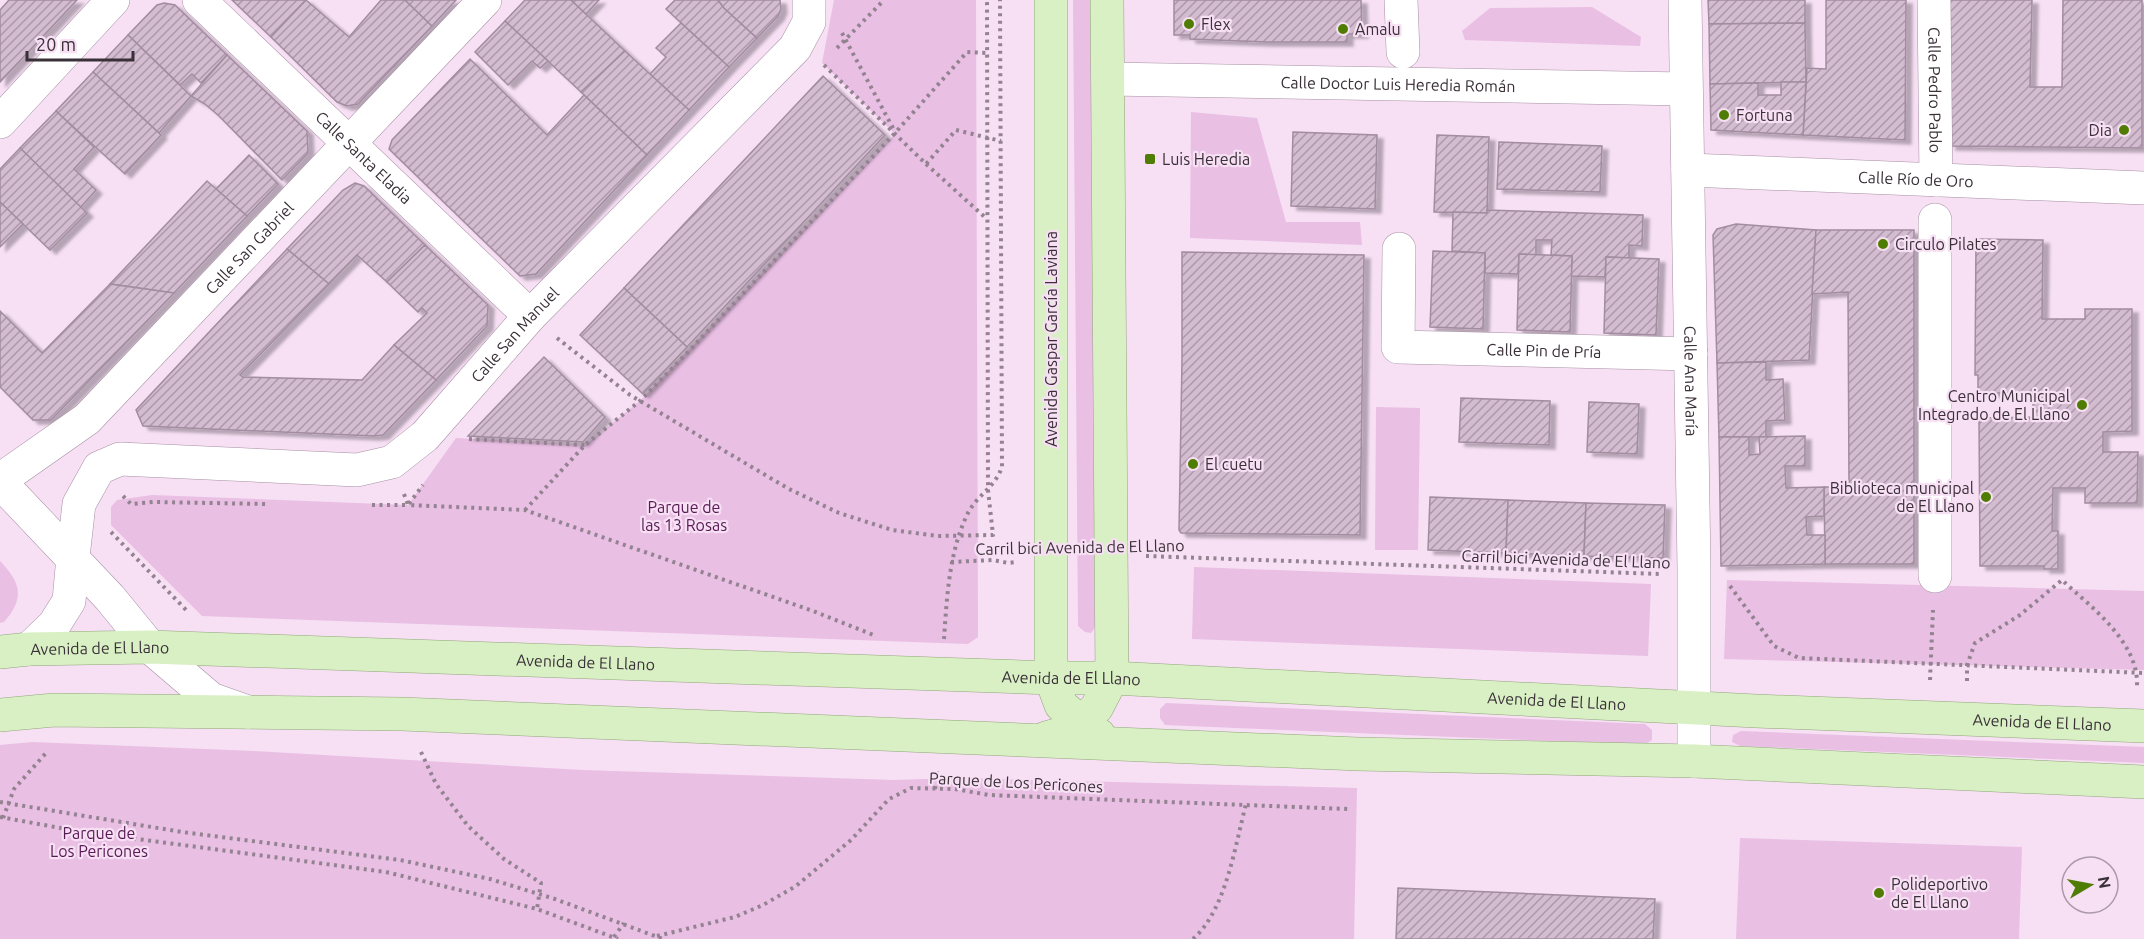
<svg xmlns="http://www.w3.org/2000/svg" width="2144" height="939" viewBox="0 0 2144 939" font-family="Ubuntu,sans-serif">
<style>
.green{fill:#e9bfe4}
.building{fill:url(#building-hatch);stroke:#a28c9f;stroke-width:1.5;filter:url(#shadow)}
.lines{fill:none;stroke-linecap:round;stroke-linejoin:round}
.street-casing{stroke:#a690a3;stroke-width:34}
.secondary-casing{stroke:#a690a3;stroke-width:34}
.primary-casing{stroke:#91a67a;stroke-width:34}
.path{stroke:#938391;stroke-width:4;stroke-dasharray:3 4.5;stroke-linecap:butt}
.street{stroke:#fff;stroke-width:33}
.secondary{stroke:#fff;stroke-width:33}
.primary{stroke:#d9f0c5;stroke-width:33}
.poi-dot{fill:#4f7c02;stroke:#f7dff4;stroke-width:2}
.labels{text-anchor:middle;stroke-width:4.5;stroke-linejoin:round;paint-order:stroke}
.poi-label{font-size:16px;fill:#3a3038;stroke:#f7dff4;text-anchor:start}
.street-label{font-size:16px;fill:#3a3038;stroke:#f7dff4}
.park-label{font-size:16px;fill:#581a54;stroke:#f7dff4}
</style>
<defs>
<pattern id="building-hatch" width="6" height="6" patternUnits="userSpaceOnUse" patternTransform="scale(1.5)"><rect width="6" height="6" fill="#d3bbd0"/><path d="M-1 1l2-2M0 6l6-6M5 7l2-2" fill="none" stroke="#ac98aa"/></pattern>
<filter id="shadow"><feDropShadow dx="6" dy="4" stdDeviation="1.5" flood-color="#0004"/></filter>
</defs>
<rect width="100%" height="100%" fill="#f7dff4"/>
<g class="green">
<polygon points="834,0 976,0 978,637 968,644 202,616 111,525 111,507 117,500 152,495 408,505 456,438 585,445 641,400 895,134 822,63"/>
<polygon points="1073,0 1091,0 1096,626 1091,633 1085,632 1078,626"/>
<polygon points="1592,7 1641,37 1640,46 1465,40 1462,31 1490,8"/>
<polygon points="1191,112 1257,118 1286,222 1360,222 1362,245 1190,238"/>
<polygon points="1376,407 1420,408 1418,550 1375,550"/>
<path d="M0,561c21,22 25,37 4,61l-4,1z"/>
<polygon points="1194,567 1651,584 1648,656 1192,639"/>
<polygon points="1727,580 2144,591 2144,670 1724,659"/>
<polygon points="1166,703 1645,724 1652,730 1652,740 1644,745 1165,725 1160,718 1160,709"/>
<polygon points="1741,731 2144,747 2144,763 1740,746 1732,742 1733,735"/>
<polygon points="32,742 254,751 582,770 894,780 955,778 1357,788 1354,939 0,939 0,745"/>
<polygon points="1740,838 2022,847 2019,939 1736,939"/>
</g>
<g class="building">
<polygon points="9,0 77,0 0,82 0,10"/>
<polygon points="232,0 306,0 271,37"/>
<polygon points="306,0 349,37 381,0 405,0 432,26 358,104 347,106 337,102 271,37"/>
<polygon points="405,0 456,0 432,26"/>
<polygon points="525,0 571,0 625,51 581,92 505,21"/>
<polygon points="571,0 599,0 586,14"/>
<polygon points="675,0 718,0 724,8 757,38 729,67 666,9"/>
<polygon points="718,0 780,0 781,9 778,16 757,38 724,8"/>
<polygon points="1174,0 1361,0 1362,34 1347,34 1347,42 1267,42 1190,39 1190,35 1174,35"/>
<polygon points="1708,0 1805,0 1805,23 1709,24"/>
<polygon points="1826,0 1906,0 1905,140 1803,135 1807,68 1826,69"/>
<polygon points="1950,0 2032,0 2030,87 2062,87 2063,0 2142,0 2142,148 1950,146"/>
<polygon points="164,3 175,5 227,55 201,83 192,74 180,85 128,35 157,5"/>
<polygon points="505,21 548,61 540,68 532,61 508,85 475,52"/>
<polygon points="681,23 729,67 689,110 650,74 666,57 656,48"/>
<polygon points="1805,23 1806,82 1710,84 1709,24"/>
<polygon points="128,35 191,96 159,133 93,72"/>
<polygon points="625,51 689,110 647,155 581,92"/>
<polygon points="227,55 307,131 308,153 282,180 219,116 205,104 191,96"/>
<polygon points="470,59 547,135 584,95 647,155 536,274 520,276 389,149 392,140"/>
<polygon points="93,72 161,135 125,174 56,111"/>
<polygon points="823,76 885,135 687,347 624,288"/>
<polygon points="1781,82 1806,82 1803,135 1711,130 1710,84 1758,83 1758,95 1781,95"/>
<polygon points="56,111 94,147 74,169 96,190 80,208 20,148"/>
<polygon points="1293,132 1377,135 1375,209 1291,206"/>
<polygon points="1437,135 1489,137 1487,213 1434,212"/>
<polygon points="1499,142 1602,146 1600,192 1497,189"/>
<polygon points="20,148 87,213 50,250 0,202 0,169"/>
<polygon points="249,155 278,184 247,216 216,189"/>
<polygon points="207,181 247,216 174,293 110,284"/>
<polygon points="355,183 364,186 425,245 387,282 357,255 329,284 287,249 343,190"/>
<polygon points="0,202 23,224 0,247"/>
<polygon points="1487,210 1643,215 1642,246 1629,245 1629,258 1606,257 1605,277 1571,276 1572,256 1551,255 1552,240 1536,240 1536,255 1519,254 1518,274 1485,273 1485,253 1452,251 1453,212 1487,213"/>
<polygon points="1736,224 1816,230 1809,360 1717,363 1713,235 1717,229"/>
<polygon points="1816,230 1914,230 1914,564 1825,564 1824,487 1849,487 1848,292 1812,294"/>
<polygon points="1976,239 2043,240 2042,319 2085,319 2085,309 2132,309 2132,431 2103,432 2103,452 2138,452 2137,503 2085,503 2085,488 2053,488 2052,531 2058,531 2058,569 2044,569 2044,566 1980,566 1979,418 2033,417 2033,393 1978,393 1978,375 1975,375"/>
<polygon points="425,245 488,305 487,326 436,380 394,345 427,313 422,308 418,312 387,282"/>
<polygon points="287,249 329,284 240,375 243,377 362,380 394,345 436,380 383,435 374,436 143,426 136,410"/>
<polygon points="1433,251 1485,253 1483,329 1430,327"/>
<polygon points="1182,252 1364,255 1360,535 1181,533 1179,530 1182,360"/>
<polygon points="1519,254 1572,256 1570,332 1517,330"/>
<polygon points="1606,257 1659,259 1656,335 1604,333"/>
<polygon points="110,284 174,293 51,420 33,420 0,387 0,311 42,353"/>
<polygon points="624,288 687,347 643,394 580,335"/>
<polygon points="544,357 605,417 583,442 468,436"/>
<polygon points="1766,362 1766,380 1783,379 1785,420 1766,421 1766,437 1719,437 1717,363"/>
<polygon points="1461,398 1550,401 1549,445 1459,442"/>
<polygon points="1589,402 1639,404 1637,454 1587,452"/>
<polygon points="1805,436 1805,466 1785,466 1786,488 1824,487 1824,516 1806,517 1807,535 1825,535 1825,564 1721,566 1719,437 1749,437 1749,455 1760,454 1759,437"/>
<polygon points="1430,497 1508,500 1506,553 1428,550"/>
<polygon points="1508,500 1586,503 1584,556 1506,553"/>
<polygon points="1586,503 1665,505 1663,558 1584,556"/>
<polygon points="1398,888 1655,899 1653,939 1396,939"/>
</g>
<g class="lines">
<defs>
<g id="street">
<path id="s1" d="M199,0l331,316"/>
<polyline points="1401,0 1403,52"/>
<path id="s2" d="M1685,0l9,568v193"/>
<path id="s3" d="M1934,0l2,180"/>
<path id="s4" d="M1108,79l578,10"/>
<polyline points="0,122 113,0"/>
<path id="s5" d="M1688,170l456,18"/>
<path id="s6" d="M1399,249l-1,98 293,7"/>
<path id="s7" d="M0,480l87,-61 398,-419"/>
<path id="s8" d="M73,557l6,-53 20,-36 21,-9 237,11 35,-8 33,-26 105,-120 265,-268 14,-26v-22"/>
<polyline points="1935,576 1935,220"/>
</g>
<g id="secondary">
<polyline points="0,482 110,598 150,647 211,699 248,712"/>
<polyline points="29,649 54,625 69,601 73,557"/>
</g>
<g id="primary">
<polyline points="1051,0 1051,678 1061,705 1088,729 1099,735"/>
<path id="s9" d="M0,652l29,-3 121,-2 901,31h61l644,33 388,15"/>
<polyline points="0,715 54,710 402,714 1358,754 1694,761 2144,782"/>
<polyline points="1046,738 1075,730 1097,707 1112,678 1107,0"/>
</g>
</defs>
<use href="#street" class="street-casing"/>
<use href="#secondary" class="secondary-casing"/>
<use href="#primary" class="primary-casing"/>
<g class="path">
<polyline points="842,33 894,130"/>
<polyline points="837,48 884,0"/>
<polyline points="824,65 926,164 956,130 1001,141"/>
<polyline points="926,164 987,219"/>
<polyline points="557,338 630,395 789,489 839,513 892,530 938,536 993,535 988,490 987,0"/>
<polyline points="469,439 585,445"/>
<polyline points="404,494 408,505 525,510 813,611 876,636"/>
<polyline points="123,496 131,504 153,502 268,504"/>
<polyline points="372,505 408,505 423,485"/>
<polyline points="525,510 585,445 641,400 688,352 895,133 967,52 987,53"/>
<polyline points="111,532 189,613"/>
<polyline points="1146,556 1660,574"/>
<polyline points="951,562 993,560 1008,563 1016,562"/>
<polyline points="1730,586 1774,646 1799,658 2144,673"/>
<path d="M944,639c3,-43 5,-89 25,-128 10,-17 26,-24 33,-44l-2,-467"/>
<polyline points="1930,680 1933,610"/>
<path d="M1967,681v-16l8,-22 45,-28 42,-35c29,27 77,62 75,106"/>
<polyline points="421,752 436,784 468,826 504,859 541,883 537,909"/>
<polyline points="935,789 937,769"/>
<polyline points="0,802 182,832 400,860 490,879 555,899 663,939"/>
<polyline points="0,817 77,831 386,872 537,909 618,939"/>
<polyline points="3,818 14,789 46,753"/>
<polyline points="657,936 735,917 763,905 796,886 851,840 889,799 911,788 955,789 989,795 1348,809"/>
<polyline points="614,937 624,923"/>
<path d="M1193,939c33,-29 42,-93 53,-135"/>
</g>
<use href="#street" class="street"/>
<use href="#secondary" class="secondary"/>
<use href="#primary" class="primary"/>
</g>
<g class="poi-dot">
<circle cx="1189" cy="24" r="6"/>
<circle cx="1343" cy="29" r="6"/>
<circle cx="1724" cy="115" r="6"/>
<circle cx="2124" cy="130" r="6"/>
<rect x="1144" y="153" width="12" height="12" rx="3"/>
<circle cx="1883" cy="244" r="6"/>
<circle cx="2082" cy="405" r="6"/>
<circle cx="1193" cy="464" r="6"/>
<circle cx="1986" cy="497" r="6"/>
<circle cx="1879" cy="893" r="6"/>
</g>
<g class="labels">
<g class="poi-label">
<text x="1201" y="30">Flex</text>
<text x="1355" y="35">Amalu</text>
<text x="1736" y="121">Fortuna</text>
<text x="2112" y="136" text-anchor="end">Dia</text>
<text x="1162" y="165">Luis Heredia</text>
<text x="1895" y="250">Circulo Pilates</text>
<text x="2070" y="402" text-anchor="end">Centro Municipal<tspan x="2070" dy="18">Integrado de El Llano</tspan></text>
<text x="1205" y="470">El cuetu</text>
<text x="1974" y="494" text-anchor="end">Biblioteca municipal<tspan x="1974" dy="18">de El Llano</tspan></text>
<text x="1891" y="890">Polideportivo<tspan x="1891" dy="18">de El Llano</tspan></text>
</g>
<g class="street-label">
<text dy="6" stroke="none"><textPath href="#s4" startOffset="290">Calle Doctor Luis Heredia Román</textPath></text>
<text dy="6" stroke="none"><textPath href="#s3" startOffset="90">Calle Pedro Pablo</textPath></text>
<text dy="6" stroke="none"><textPath href="#s1" startOffset="228">Calle Santa Eladia</textPath></text>
<text dy="6" stroke="none"><textPath href="#s5" startOffset="228">Calle Río de Oro</textPath></text>
<text dy="6" stroke="none"><textPath href="#s7" startOffset="342">Calle San Gabriel</textPath></text>
<text dy="6" stroke="none"><textPath href="#s8" startOffset="568">Calle San Manuel</textPath></text>
<text transform="translate(1051 339) rotate(-90)" y="6">Avenida Gaspar García Laviana</text>
<text dy="6" stroke="none"><textPath href="#s6" startOffset="244">Calle Pin de Pría</textPath></text>
<text dy="6" stroke="none"><textPath href="#s2" startOffset="381">Calle Ana María</textPath></text>
<text transform="translate(1080 547) rotate(-1)" y="6">Carril bici Avenida de El Llano</text>
<text transform="translate(1566 559) rotate(2)" y="6">Carril bici Avenida de El Llano</text>
<text dy="6" stroke="none"><textPath href="#s9" startOffset="100">Avenida de El Llano</textPath></text>
<text dy="6" stroke="none"><textPath href="#s9" startOffset="586">Avenida de El Llano</textPath></text>
<text dy="6" stroke="none"><textPath href="#s9" startOffset="1072">Avenida de El Llano</textPath></text>
<text dy="6" stroke="none"><textPath href="#s9" startOffset="1558">Avenida de El Llano</textPath></text>
<text dy="6" stroke="none"><textPath href="#s9" startOffset="2044">Avenida de El Llano</textPath></text>
<text transform="translate(1016 782) rotate(3)" y="6">Parque de Los Pericones</text>
</g>
<g class="park-label">
<text x="684" y="513">Parque de<tspan x="684" dy="18">las 13 Rosas</tspan></text>
<text x="99" y="839">Parque de<tspan x="99" dy="18">Los Pericones</tspan></text>
</g>
</g>
<g transform="translate(2090 885) rotate(80)"><circle r="28" fill="#f7dff4" stroke="#ab99a9" stroke-width="1.5"/>
<path d="M0-4.5L10 22L0 15L-10 22Z" fill="#4f7c02"/>
<text y="-9" font-size="16" font-weight="bold" text-anchor="middle" fill="#3a3038">N</text>
</g>
<path d="M27 51v9h106v-9" fill="none" stroke="#3a3038" stroke-width="3"/>
<text x="36" y="51" font-size="18" fill="#3a3038" stroke="#f7dff4" stroke-width="4.5" paint-order="stroke">20 m</text>
</svg>
